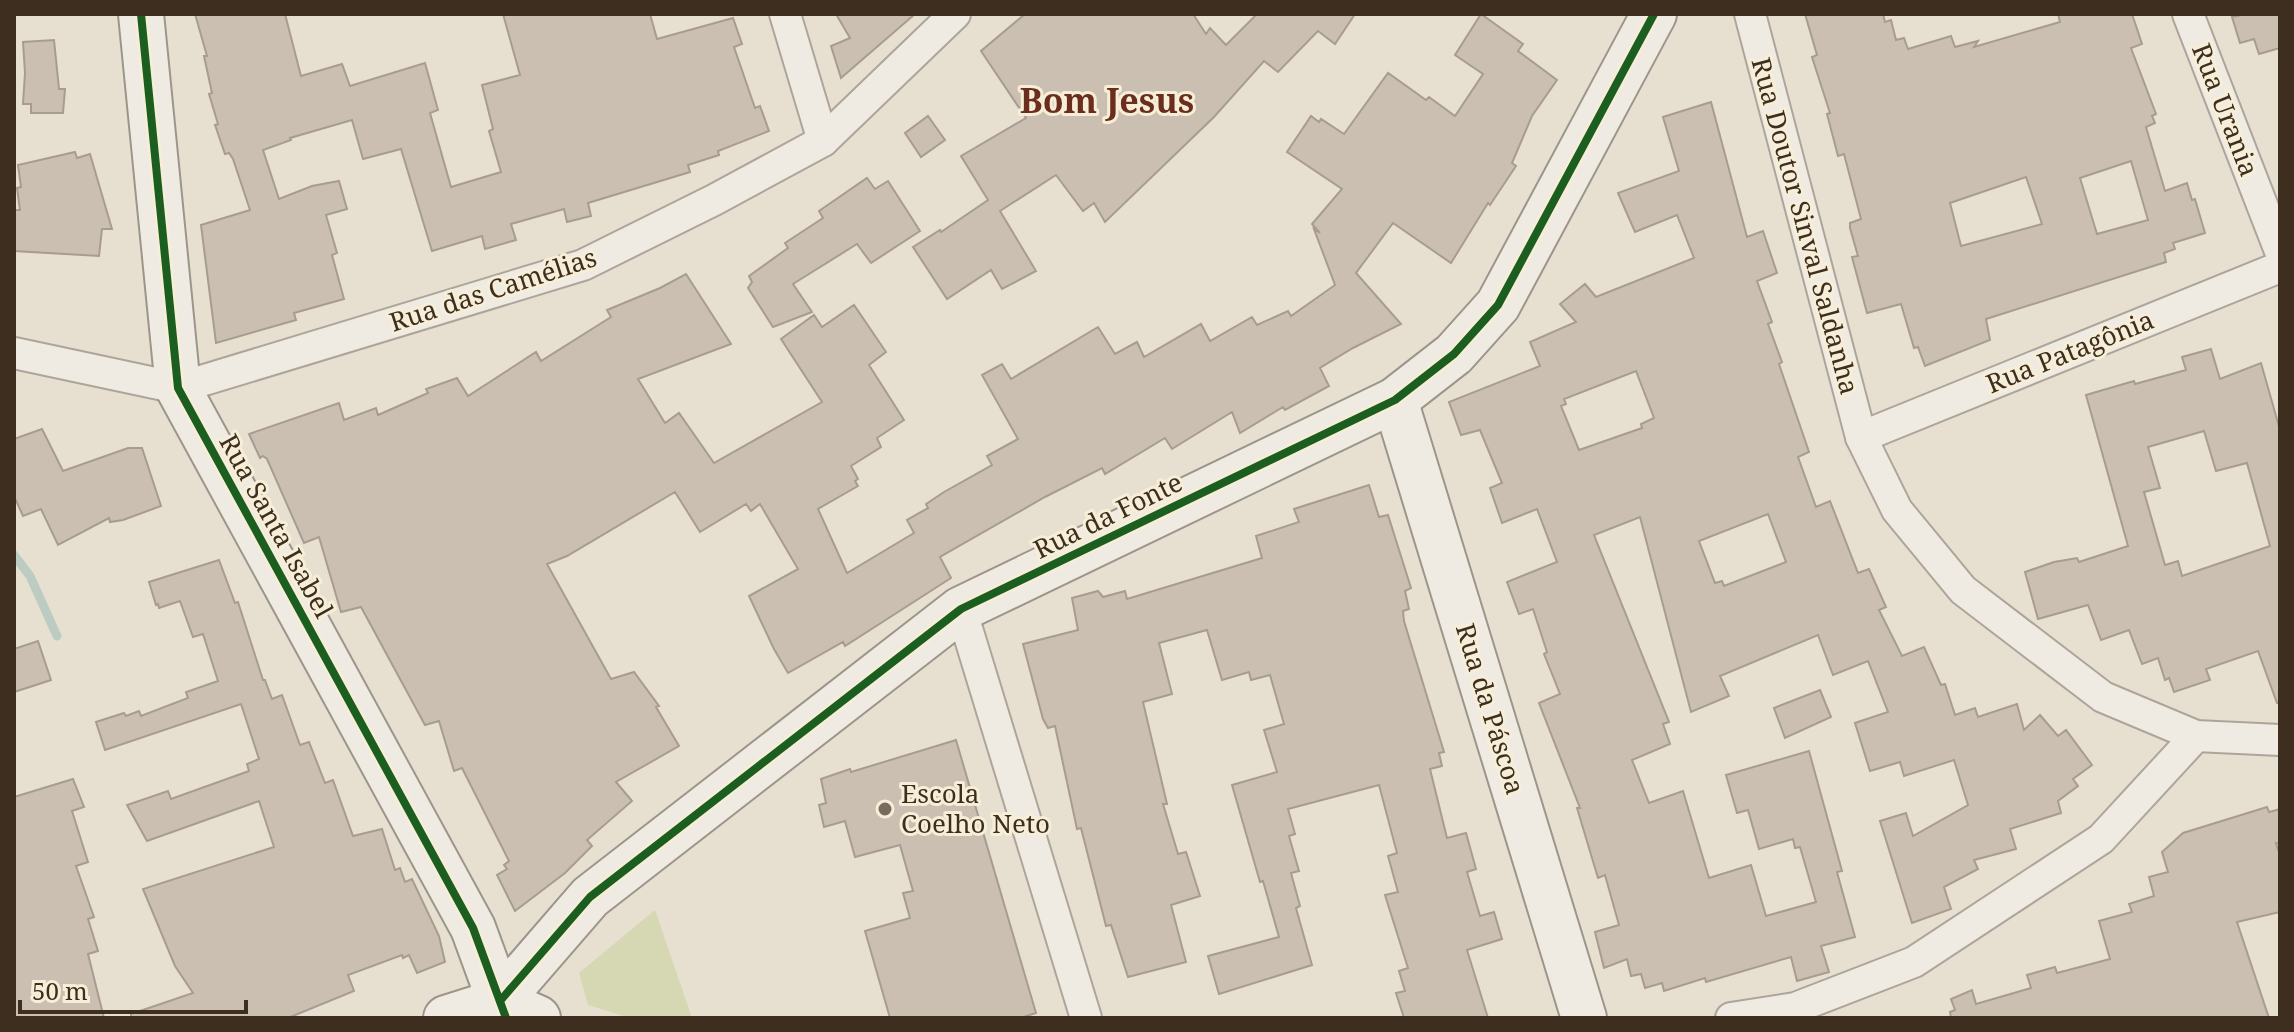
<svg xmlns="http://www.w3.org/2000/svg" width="2294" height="1032" viewBox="0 0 2294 1032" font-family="'Noto Serif',serif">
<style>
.green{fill:#d6d7b3}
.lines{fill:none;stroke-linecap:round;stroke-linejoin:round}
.stream{stroke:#bcccc2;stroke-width:9}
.building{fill:#cbbfb2;stroke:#a89c90;stroke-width:2;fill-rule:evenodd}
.street-casing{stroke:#ada599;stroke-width:34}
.secondary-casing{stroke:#9c958a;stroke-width:48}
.street{stroke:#efebe3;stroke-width:30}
.secondary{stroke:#efebe3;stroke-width:44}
.cycleway-casing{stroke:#f7eed8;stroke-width:13}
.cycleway{stroke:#1b5e20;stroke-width:8}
.poi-dot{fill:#786c5e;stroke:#f7eed8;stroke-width:3}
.labels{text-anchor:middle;stroke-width:6;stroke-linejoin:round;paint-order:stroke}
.street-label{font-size:26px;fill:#3d2e20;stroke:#f7eed8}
.poi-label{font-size:26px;fill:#3d2e20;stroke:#f7eed8;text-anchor:start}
.district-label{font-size:34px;font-weight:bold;fill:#6b2e1e;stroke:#f7eed8}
</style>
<rect width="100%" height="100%" fill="#e7e0d1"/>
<polygon class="green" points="655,910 692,1018 630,1018 588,1005 579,973"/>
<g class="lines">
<polyline class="stream" points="14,555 30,576 57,636"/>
</g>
<g class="building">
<polygon points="195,14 285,14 301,76 342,64 350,86 425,63 438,110 430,113 451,187 501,172 489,131 493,129 482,85 520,75 503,14 650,14 657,39 733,18 742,44 734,47 755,108 760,106 769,131 718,151 719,155 688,165 690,172 588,203 591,216 567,222 564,209 511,224 516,240 485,249 482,236 432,251 401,149 363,159 352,120 290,138 291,140 263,150 279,199 312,186 339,181 347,209 326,215 337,253 332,255 344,299 294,313 296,320 216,343 201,225 250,210 233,159 229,153 225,154 215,125 218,124 209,94 212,93 204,56 207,56"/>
<polygon points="836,14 915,14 841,78 831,46 850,38"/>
<polygon points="1025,14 1193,14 1206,34 1210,28 1226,45 1257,14 1355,14 1335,44 1318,31 1278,72 1264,61 1214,117 1105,222 1094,203 1083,211 1056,175 1000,211 1036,271 1002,289 991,270 947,299 913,247 940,230 941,232 988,200 961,156 1026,118 981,51"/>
<polygon points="1481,14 1523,44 1518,51 1557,80 1532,116 1512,163 1516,166 1490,205 1488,203 1451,263 1393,223 1356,273 1401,324 1353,348 1320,368 1329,386 1285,410 1283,407 1240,433 1232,412 1172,449 1165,438 1105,474 1102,468 1045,497 940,557 951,578 845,646 843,642 788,673 774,649 749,596 798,569 760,504 751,511 746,504 700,532 675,492 567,556 547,564 611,679 634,672 659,706 656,707 679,746 616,782 632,801 587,840 592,846 565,873 515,911 497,875 507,869 504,865 509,861 462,768 454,771 439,721 425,725 361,607 341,612 319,537 304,543 267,459 263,456 260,458 249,434 339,403 344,420 376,408 378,415 428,393 426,389 457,378 468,396 536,352 541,361 611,317 607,310 660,288 686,274 731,344 638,379 665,423 679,413 714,463 822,402 781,339 814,315 822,327 854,305 886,352 869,365 904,420 877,438 881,447 851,466 858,479 855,481 858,486 818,509 847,573 914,533 907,520 928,508 926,504 944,492 992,465 987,456 1018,439 982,375 1002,364 1011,379 1098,327 1115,354 1137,342 1144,357 1201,324 1210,341 1252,317 1257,325 1288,311 1291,316 1335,285 1314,229 1320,233 1312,224 1342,189 1287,152 1311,116 1319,122 1321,119 1344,134 1388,73 1426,100 1429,97 1455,116 1483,74 1455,55"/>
<path d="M1805,14h78l2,8 6,-2 5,20 8,-2 4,11 43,-13 4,11 23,-6 -4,6 86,-25 -2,-8h74l10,30 -11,4 25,66 -4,2 3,7 -9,4 19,64 22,-8 5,17 3,-1 10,34 -32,10 2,6 -11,4 2,9 -180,57 4,21 -65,26 -7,-19 -4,1 -13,-44 -34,9 -15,-56 6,-1 -8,-28v-5l11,-4 -17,-65 -6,2 -11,-42 3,-1 -18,-56 5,-2zM2131,161l17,59 -51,14 -17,-56zM2026,177l16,47 -81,22 -11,-43z"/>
<polygon points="2246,14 2280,14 2280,48 2259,54 2254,39 2240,43 2232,17"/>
<polygon points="54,40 59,89 65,89 63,113 31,113 31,104 23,104 25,73 23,42"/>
<path d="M1711,102l36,135 16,-6 14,42 -20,8 15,41 -4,2 14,38 -3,2 30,88 -11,5 18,50 14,-6 28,72 11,-4 17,38 -7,3 23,46 22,-9 17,38 4,-1 10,31 20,-7 3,9 39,-13 7,26 16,-15 18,21 8,-6 26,35 -19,14 5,7 -20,15 3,12 -51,16 6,20 -42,11 4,9 -34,18 7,22 -39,14 -32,-102 26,-8 7,23 55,-31 -14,-45 -50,16 -4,-14 -30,9 -15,-48 33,-11 -20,-51 -35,14 -15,-40 -98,41 9,20 -38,16 -51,-195 -46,18 75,187 -6,2 7,20 -38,16 17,43 34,-12 26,87 42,-13 15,51 50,-14 -16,-55 -5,1 -2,-9 -34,10 -11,-39 -11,3 -11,-38 83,-24 33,120 -5,1 18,65 -34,9 8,26 -32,9 -6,-24 -85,25 -1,-4 -41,13 -2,-8 -17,5 -4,-14 -10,2 -4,-17 -23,9 -9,-36 24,-7 -14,-50 -7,3 -21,-70h3l-41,-105 21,-9 -16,-40 3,-2 -14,-43 -14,5 -12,-32 50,-20 -20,-53 -35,14 -12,-35 12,-5 -22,-53 -19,5 -12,-33 91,-36 -10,-24 46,-20 -16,-18 25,-20 11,13 98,-39 -17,-43 -42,17 -17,-39 61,-22 -16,-54zM1636,371l18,47 -13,6 1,4 -63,22 -18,-44 5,-2 -2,-5zM1768,514l18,48 -62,24 -2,-5 -7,2 -16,-42z"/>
<polygon points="928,116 945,140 921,157 905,133"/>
<polygon points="75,152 77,158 90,154 112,229 102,229 99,256 14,251 14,210 20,210 17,188 21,187 18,165"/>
<polygon points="867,178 875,189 888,181 920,231 871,263 857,244 793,284 812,312 773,327 748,288 752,282 749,276 788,248 785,243 823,218 819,211"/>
<path d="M2211,349l9,30 41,-16 19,67v273h-3l-19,-52 -52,18 4,11 -36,12 -5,-14 -4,2 -7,-22 -16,6 -13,-34 -28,10 -13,-35 -50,14 -13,-47 29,-10 23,-4 2,4 49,-16 -42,-151 48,-14 1,3 51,-14 -4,-13zM2204,431l12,40 31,-8 23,83 -88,30 -4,-15 -13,4 -21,-73 16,-4 -12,-41z"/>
<polygon points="42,429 63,471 128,448 142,448 161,506 123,520 110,522 109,518 58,545 41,509 23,516 14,496 14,439"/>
<polygon points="1369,485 1379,517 1388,515 1411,588 1405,591 1409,609 1403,611 1404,621 1444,752 1439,753 1442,766 1430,769 1447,838 1466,833 1476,869 1467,872 1480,916 1494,912 1502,939 1467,950 1488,1018 1404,1018 1396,993 1405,991 1399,971 1408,968 1385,895 1398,892 1388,856 1397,853 1379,785 1288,809 1295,834 1289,836 1299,871 1291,873 1300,906 1296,908 1312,965 1219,994 1208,956 1279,937 1263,881 1260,882 1232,785 1277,772 1264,730 1284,724 1270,675 1251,680 1249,672 1222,680 1207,630 1159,643 1172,694 1143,702 1167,804 1163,804 1178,854 1186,852 1200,896 1171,905 1186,962 1128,977 1111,925 1106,926 1081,828 1077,829 1055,726 1048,728 1043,719 1023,644 1078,630 1072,598 1098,591 1103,597 1125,591 1127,599 1262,558 1256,536 1299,522 1294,509"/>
<polygon points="219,560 235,603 238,602 263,680 265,680 272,699 282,695 300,745 309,742 325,783 333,780 353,836 382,829 395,870 400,868 405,882 412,879 439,936 445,962 417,973 409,955 403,958 402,955 348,975 354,991 288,1018 131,1018 131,1014 193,993 175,966 143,889 274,847 259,801 147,841 127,805 168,791 171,799 249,771 247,764 259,759 241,704 105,750 96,722 124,713 126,716 139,711 141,716 188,698 186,692 218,681 203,634 193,637 180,601 159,608 158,604 156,605 149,582"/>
<polygon points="38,641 51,680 14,692 14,649"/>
<polygon points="1820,690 1831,717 1785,738 1774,708"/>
<polygon points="956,740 1036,1013 1020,1018 890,1018 865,931 910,918 903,893 913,891 900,845 855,857 845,821 824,827 819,805 826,803 821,779 850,769 851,772"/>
<polygon points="73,779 84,807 72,811 88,862 76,866 94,917 88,919 98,951 88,954 104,1018 14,1018 14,797"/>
<polygon points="2267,807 2269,812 2280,809 2280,843 2276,843 2280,856 2280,912 2237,922 2269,1018 1951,1018 1950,1012 1955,1010 1951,999 1972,990 1976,1004 2031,988 2027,975 2055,967 2057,973 2110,959 2099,921 2132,912 2129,904 2154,896 2149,877 2168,872 2162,852 2183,833"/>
</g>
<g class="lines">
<defs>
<g id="street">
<polyline points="785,14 823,141"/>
<polyline points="1750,14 1861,437 1897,510 1963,590 2103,697 2196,736 2280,740"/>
<polyline points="2188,14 2280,251"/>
<polyline points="14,353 178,388 583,265 714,200 823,141 955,14"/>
<polyline points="1861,437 2280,267"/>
<polyline points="961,609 1086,1018"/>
<polyline points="1731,1018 1795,1008 1914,962 2101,839 2196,736"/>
</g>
<g id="secondary">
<polyline points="141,14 178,388 473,928 506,1018"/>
<polyline points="1395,400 1584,1018"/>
<polyline points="500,1001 590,897 961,609 1395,400 1454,354 1498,305 1654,14"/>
<polyline points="446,1018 500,1001 538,1018"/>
</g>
</defs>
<use href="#street" class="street-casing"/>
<use href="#secondary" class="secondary-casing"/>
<use href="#street" class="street"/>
<use href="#secondary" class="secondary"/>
<defs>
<g id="cycleway">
<polyline points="141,14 178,388 473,928 506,1018"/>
<polyline points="500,1001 590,897 961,609 1395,400 1454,354 1498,305 1654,14"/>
</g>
</defs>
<use href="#cycleway" class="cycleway-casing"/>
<use href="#cycleway" class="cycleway"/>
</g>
<circle class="poi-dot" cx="885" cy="809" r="8"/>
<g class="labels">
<g class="street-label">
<text transform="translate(2225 110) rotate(69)" y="9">Rua Urania</text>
<text transform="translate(1805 226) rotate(75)" y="9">Rua Doutor Sinval Saldanha</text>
<text transform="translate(493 290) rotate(-18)" y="9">Rua das Camélias</text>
<text transform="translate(2070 352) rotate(-22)" y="9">Rua Patagônia</text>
<text transform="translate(1108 516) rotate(-26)" y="9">Rua da Fonte</text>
<text transform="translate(276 526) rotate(61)" y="9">Rua Santa Isabel</text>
<text transform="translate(1490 709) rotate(73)" y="9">Rua da Páscoa</text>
</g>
<g class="poi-label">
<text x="901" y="803">Escola<tspan x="901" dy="30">Coelho Neto</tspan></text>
</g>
<g class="district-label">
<text x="1107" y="113">Bom Jesus</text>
</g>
</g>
<rect width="2294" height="1032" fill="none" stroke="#3d2e20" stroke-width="32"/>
<path d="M20 1000v12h226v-12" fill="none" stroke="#3d2e20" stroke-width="4"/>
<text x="32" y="1000" font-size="24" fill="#3d2e20" stroke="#f7eed8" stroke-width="6" paint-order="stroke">50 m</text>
</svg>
